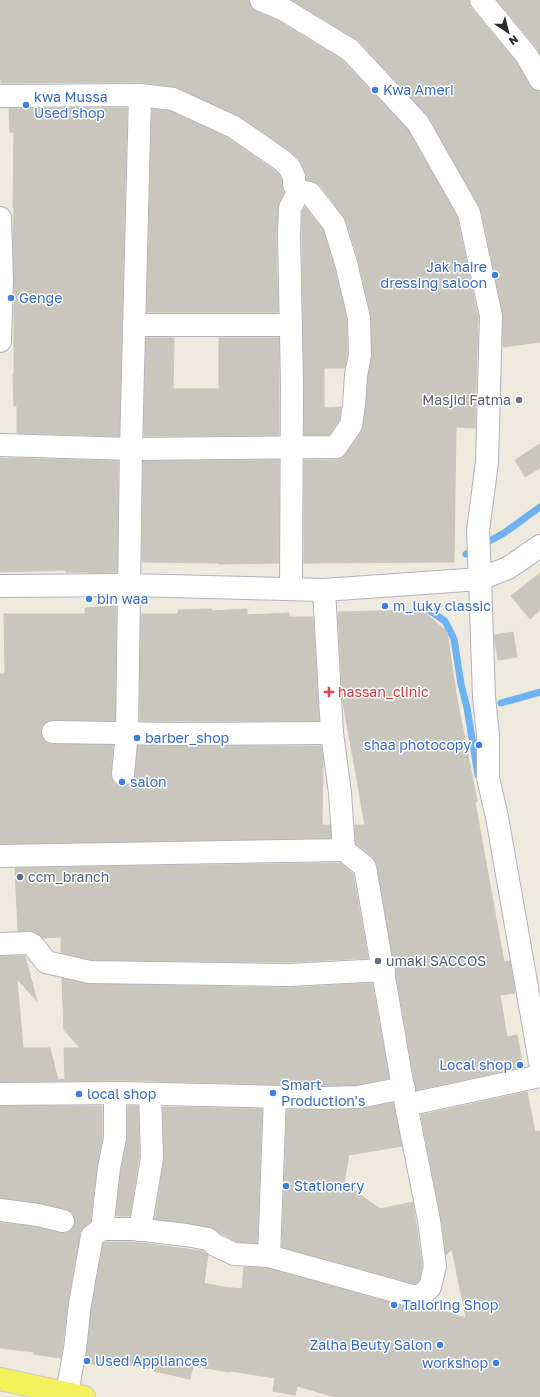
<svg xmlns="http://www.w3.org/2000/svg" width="540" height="1397" viewBox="0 0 540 1397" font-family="'Golos Text',sans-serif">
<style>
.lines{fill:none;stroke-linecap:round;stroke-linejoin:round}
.stream{stroke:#6fb2f1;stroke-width:7}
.building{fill:#c9c7bd;stroke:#c9c7b7}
.minor-casing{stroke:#b2b2bf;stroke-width:24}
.tertiary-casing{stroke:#b2b2bf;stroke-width:24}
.primary-casing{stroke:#ccc;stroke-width:24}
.minor{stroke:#fff;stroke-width:22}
.tertiary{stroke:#fff;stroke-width:22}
.primary{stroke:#f4f25c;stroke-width:22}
.shop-dot{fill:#3f7fe0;stroke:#fff;stroke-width:1.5}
.worship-dot{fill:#6b7280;stroke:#fff;stroke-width:1.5}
.health-dot{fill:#e0444e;stroke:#fff;stroke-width:1.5}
.service-dot{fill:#5c6f8a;stroke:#fff;stroke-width:1.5}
.labels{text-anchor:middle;stroke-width:3;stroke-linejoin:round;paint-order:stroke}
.shop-label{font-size:14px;fill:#366cbe;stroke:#fff;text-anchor:start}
.worship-label{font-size:14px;fill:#5b616d;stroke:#fff;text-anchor:end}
.health-label{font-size:14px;fill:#be3a42;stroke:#fff;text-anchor:start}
.service-label{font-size:14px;fill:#4e5e75;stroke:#fff;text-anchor:start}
</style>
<rect width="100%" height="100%" fill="#eeeade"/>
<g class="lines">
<g class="stream">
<polyline points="466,554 504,533 540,507"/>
<polyline points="426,608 445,621 454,639 461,684 467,708 478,775"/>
<polyline points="501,703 540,692"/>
</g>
</g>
<g class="building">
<polygon points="0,0 249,0 251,7 256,11 277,20 342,60 408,130 457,217 478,317 475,428 456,427 454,562 304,563 304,460 336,460 342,458 346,454 361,432 366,407 368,377 372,355 371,315 358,259 346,220 320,185 313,181 306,180 305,172 299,159 290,151 241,117 175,87 140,82 1,83 1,79 0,79"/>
<polygon points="292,0 469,0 471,8 517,63 529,85 534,90 540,91 540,342 503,347 503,314 481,210 429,117 359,41"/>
<polygon points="497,0 540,0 540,54 537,48"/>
<polygon points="9,108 127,108 119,436 17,433 17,406 14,406 13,374 14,374 14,280 13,239 14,208 13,208 14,132 10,132"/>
<polygon points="152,109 170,111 228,138 275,171 280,175 284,192 278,208 276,235 278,312 147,312"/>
<polygon points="305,207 323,230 334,266 347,320 347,354 345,368 324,368 324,408 341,407 339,420 329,435 304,435 302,235 302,211"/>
<polygon points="146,338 174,338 173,389 219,389 219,338 279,338 279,435 144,436"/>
<polygon points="540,444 540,468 525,477 515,460"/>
<polygon points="0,458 118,461 117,572 88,573 88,572 66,572 66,570 0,572"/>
<polygon points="279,460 279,563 219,564 219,563 142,562 143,461"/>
<polygon points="540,573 540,610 530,619 511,596"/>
<polygon points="116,606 115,721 53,720 47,721 42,726 41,732 42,738 47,743 53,744 113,745 111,773 112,779 115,784 122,786 128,785 133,781 135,775 138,746 321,746 323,760 322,825 330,825 331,838 0,844 0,674 5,674 4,614 85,614 85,608"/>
<polygon points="212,609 212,611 247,609 247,615 289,613 289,617 313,617 319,721 140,721 141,614 178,614 178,610"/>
<polygon points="422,610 447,632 456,693 477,801 475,802 504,962 510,961 515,993 500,995 507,1037 517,1035 523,1067 416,1090 396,973 396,969 394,963 377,865 373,857 356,844 355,825 365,825 343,702 338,612"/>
<polygon points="513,632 517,657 498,660 494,635"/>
<polygon points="340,863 353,874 368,958 289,962 92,960 61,953 61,937 43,938 34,932 18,931 15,868"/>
<polygon points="0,956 25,956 37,1001 17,979 23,1048 50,1048 58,1080 65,1079 64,1048 80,1048 64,1030 62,978 90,984 289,988 372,983 389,1078 357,1085 324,1086 120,1080 0,1082"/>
<polygon points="527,1092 535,1132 540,1131 540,1397 335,1397 297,1386 295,1395 273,1391 275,1378 231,1371 230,1372 193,1366 190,1379 154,1371 154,1369 150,1368 114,1362 113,1367 85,1363 92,1306 103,1243 106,1242 134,1242 202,1251 208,1255 204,1283 222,1287 242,1289 244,1267 267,1268 413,1309 421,1308 427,1306 466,1318 452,1249 446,1255 441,1218 421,1115"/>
<polygon points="393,1103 402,1146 349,1155 344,1183 380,1209 413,1202 422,1265 419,1281 415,1284 282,1247 287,1110 358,1109"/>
<polygon points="0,1106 102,1106 102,1137 97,1167 90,1222 82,1229 80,1234 68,1302 61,1358 33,1354 34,1352 0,1348 0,1223 36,1227 60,1233 67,1233 72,1230 75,1224 75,1217 72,1212 66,1209 40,1203 0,1198"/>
<polygon points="128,1106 138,1106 139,1157 130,1216 116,1216 121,1170 127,1140"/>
<polygon points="163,1107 262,1109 257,1243 237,1242 222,1234 210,1227 155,1219 164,1160"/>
</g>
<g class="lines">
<defs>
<g id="minor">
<polyline points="261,0 283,9 350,50 418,123 469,213 491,316 487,462 478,531 480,579"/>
<polyline points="481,0 527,56 540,79"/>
<polyline points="0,96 140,95 173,99 234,127 283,161 290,168 294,177 294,185 299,191 310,193 334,224 346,263 359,318 360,355 356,375 354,405 351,425 336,447 131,449 0,445"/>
<polyline points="0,218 2,280 0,341"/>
<polyline points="134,325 291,325"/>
<polyline points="291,589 292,384 289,235 290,208 299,191"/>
<polyline points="53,732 175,734 332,733"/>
<polyline points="123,774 127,733 131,449 140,95"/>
<polyline points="0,856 344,850"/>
<polyline points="0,944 29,943 33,945 46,962 90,972 289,975 384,970"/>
<polyline points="0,1094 120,1093 324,1098 358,1097 404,1088"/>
<polyline points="406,1105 540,1076"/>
<polyline points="0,1210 38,1215 63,1221"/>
<polyline points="102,1229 109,1168 115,1138 115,1093"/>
<polyline points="140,1230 152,1158 150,1094"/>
<polyline points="269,1256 275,1097"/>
<polyline points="67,1393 75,1349 80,1304 92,1236 102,1229 135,1229 186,1235 208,1239 215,1245 234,1254 269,1256 416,1297 424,1293 430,1287 435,1266 429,1220 406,1105 365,867 344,850 340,793 332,733 324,590"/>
</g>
<g id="tertiary">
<polyline points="480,579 484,697 488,735 488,778 497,817 540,1062"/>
<polyline points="0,586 130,585 324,590 480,579 508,568 540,546"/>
</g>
<polyline id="primary" points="0,1379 84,1397"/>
</defs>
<use href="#minor" class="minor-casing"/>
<use href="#tertiary" class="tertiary-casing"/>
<use href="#primary" class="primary-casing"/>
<use href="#minor" class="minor"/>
<use href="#tertiary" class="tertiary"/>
<use href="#primary" class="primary"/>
</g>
<g class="shop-dot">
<circle cx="375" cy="90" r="4"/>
<circle cx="26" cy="105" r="4"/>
<circle cx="495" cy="275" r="4"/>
<circle cx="11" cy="298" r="4"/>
<circle cx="89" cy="599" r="4"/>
<circle cx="385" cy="606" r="4"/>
<circle cx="137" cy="738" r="4"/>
<circle cx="479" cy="745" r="4"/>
<circle cx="122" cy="782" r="4"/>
<circle cx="520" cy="1065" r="4"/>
<circle cx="273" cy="1093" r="4"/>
<circle cx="79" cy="1094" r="4"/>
<circle cx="286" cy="1186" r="4"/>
<circle cx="394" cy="1305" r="4"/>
<circle cx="440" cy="1345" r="4"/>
<circle cx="87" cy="1361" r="4"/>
<circle cx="496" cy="1363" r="4"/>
</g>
<circle class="worship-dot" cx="519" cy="400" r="4"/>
<path class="health-dot" d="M327 686h4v4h4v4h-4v4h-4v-4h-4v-4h4z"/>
<g class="service-dot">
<circle cx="20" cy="877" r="4"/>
<circle cx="378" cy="961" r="4"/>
</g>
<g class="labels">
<g class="shop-label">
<text x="383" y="95">Kwa Ameri</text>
<text x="34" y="102">kwa Mussa<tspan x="34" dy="16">Used shop</tspan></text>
<text x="487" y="272" text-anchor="end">Jak haire<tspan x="487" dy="16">dressing saloon</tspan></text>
<text x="19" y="303">Genge</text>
<text x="97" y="604">bin waa</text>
<text x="393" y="611">m_luky classic</text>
<text x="145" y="743">barber_shop</text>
<text x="471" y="750" text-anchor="end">shaa photocopy</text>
<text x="130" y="787">salon</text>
<text x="512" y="1070" text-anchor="end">Local shop</text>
<text x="281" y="1090">Smart<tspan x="281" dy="16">Production's</tspan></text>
<text x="87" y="1099">local shop</text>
<text x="294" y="1191">Stationery</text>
<text x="402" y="1310">Tailoring Shop</text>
<text x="432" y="1350" text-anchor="end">Zalha Beuty Salon</text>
<text x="95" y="1366">Used Appliances</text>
<text x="488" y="1368" text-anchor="end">workshop</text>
</g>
<g class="worship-label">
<text x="511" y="405">Masjid Fatma</text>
</g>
<g class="health-label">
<text x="338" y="697">hassan_clinic</text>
</g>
<g class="service-label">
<text x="28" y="882">ccm_branch</text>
<text x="386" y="966">umaki SACCOS</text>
</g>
</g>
<g transform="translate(508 32) rotate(145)" stroke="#ffffff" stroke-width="3" paint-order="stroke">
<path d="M0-3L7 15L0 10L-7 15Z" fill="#2c2c2c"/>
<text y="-6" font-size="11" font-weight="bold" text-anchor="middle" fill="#2c2c2c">N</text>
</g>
</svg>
